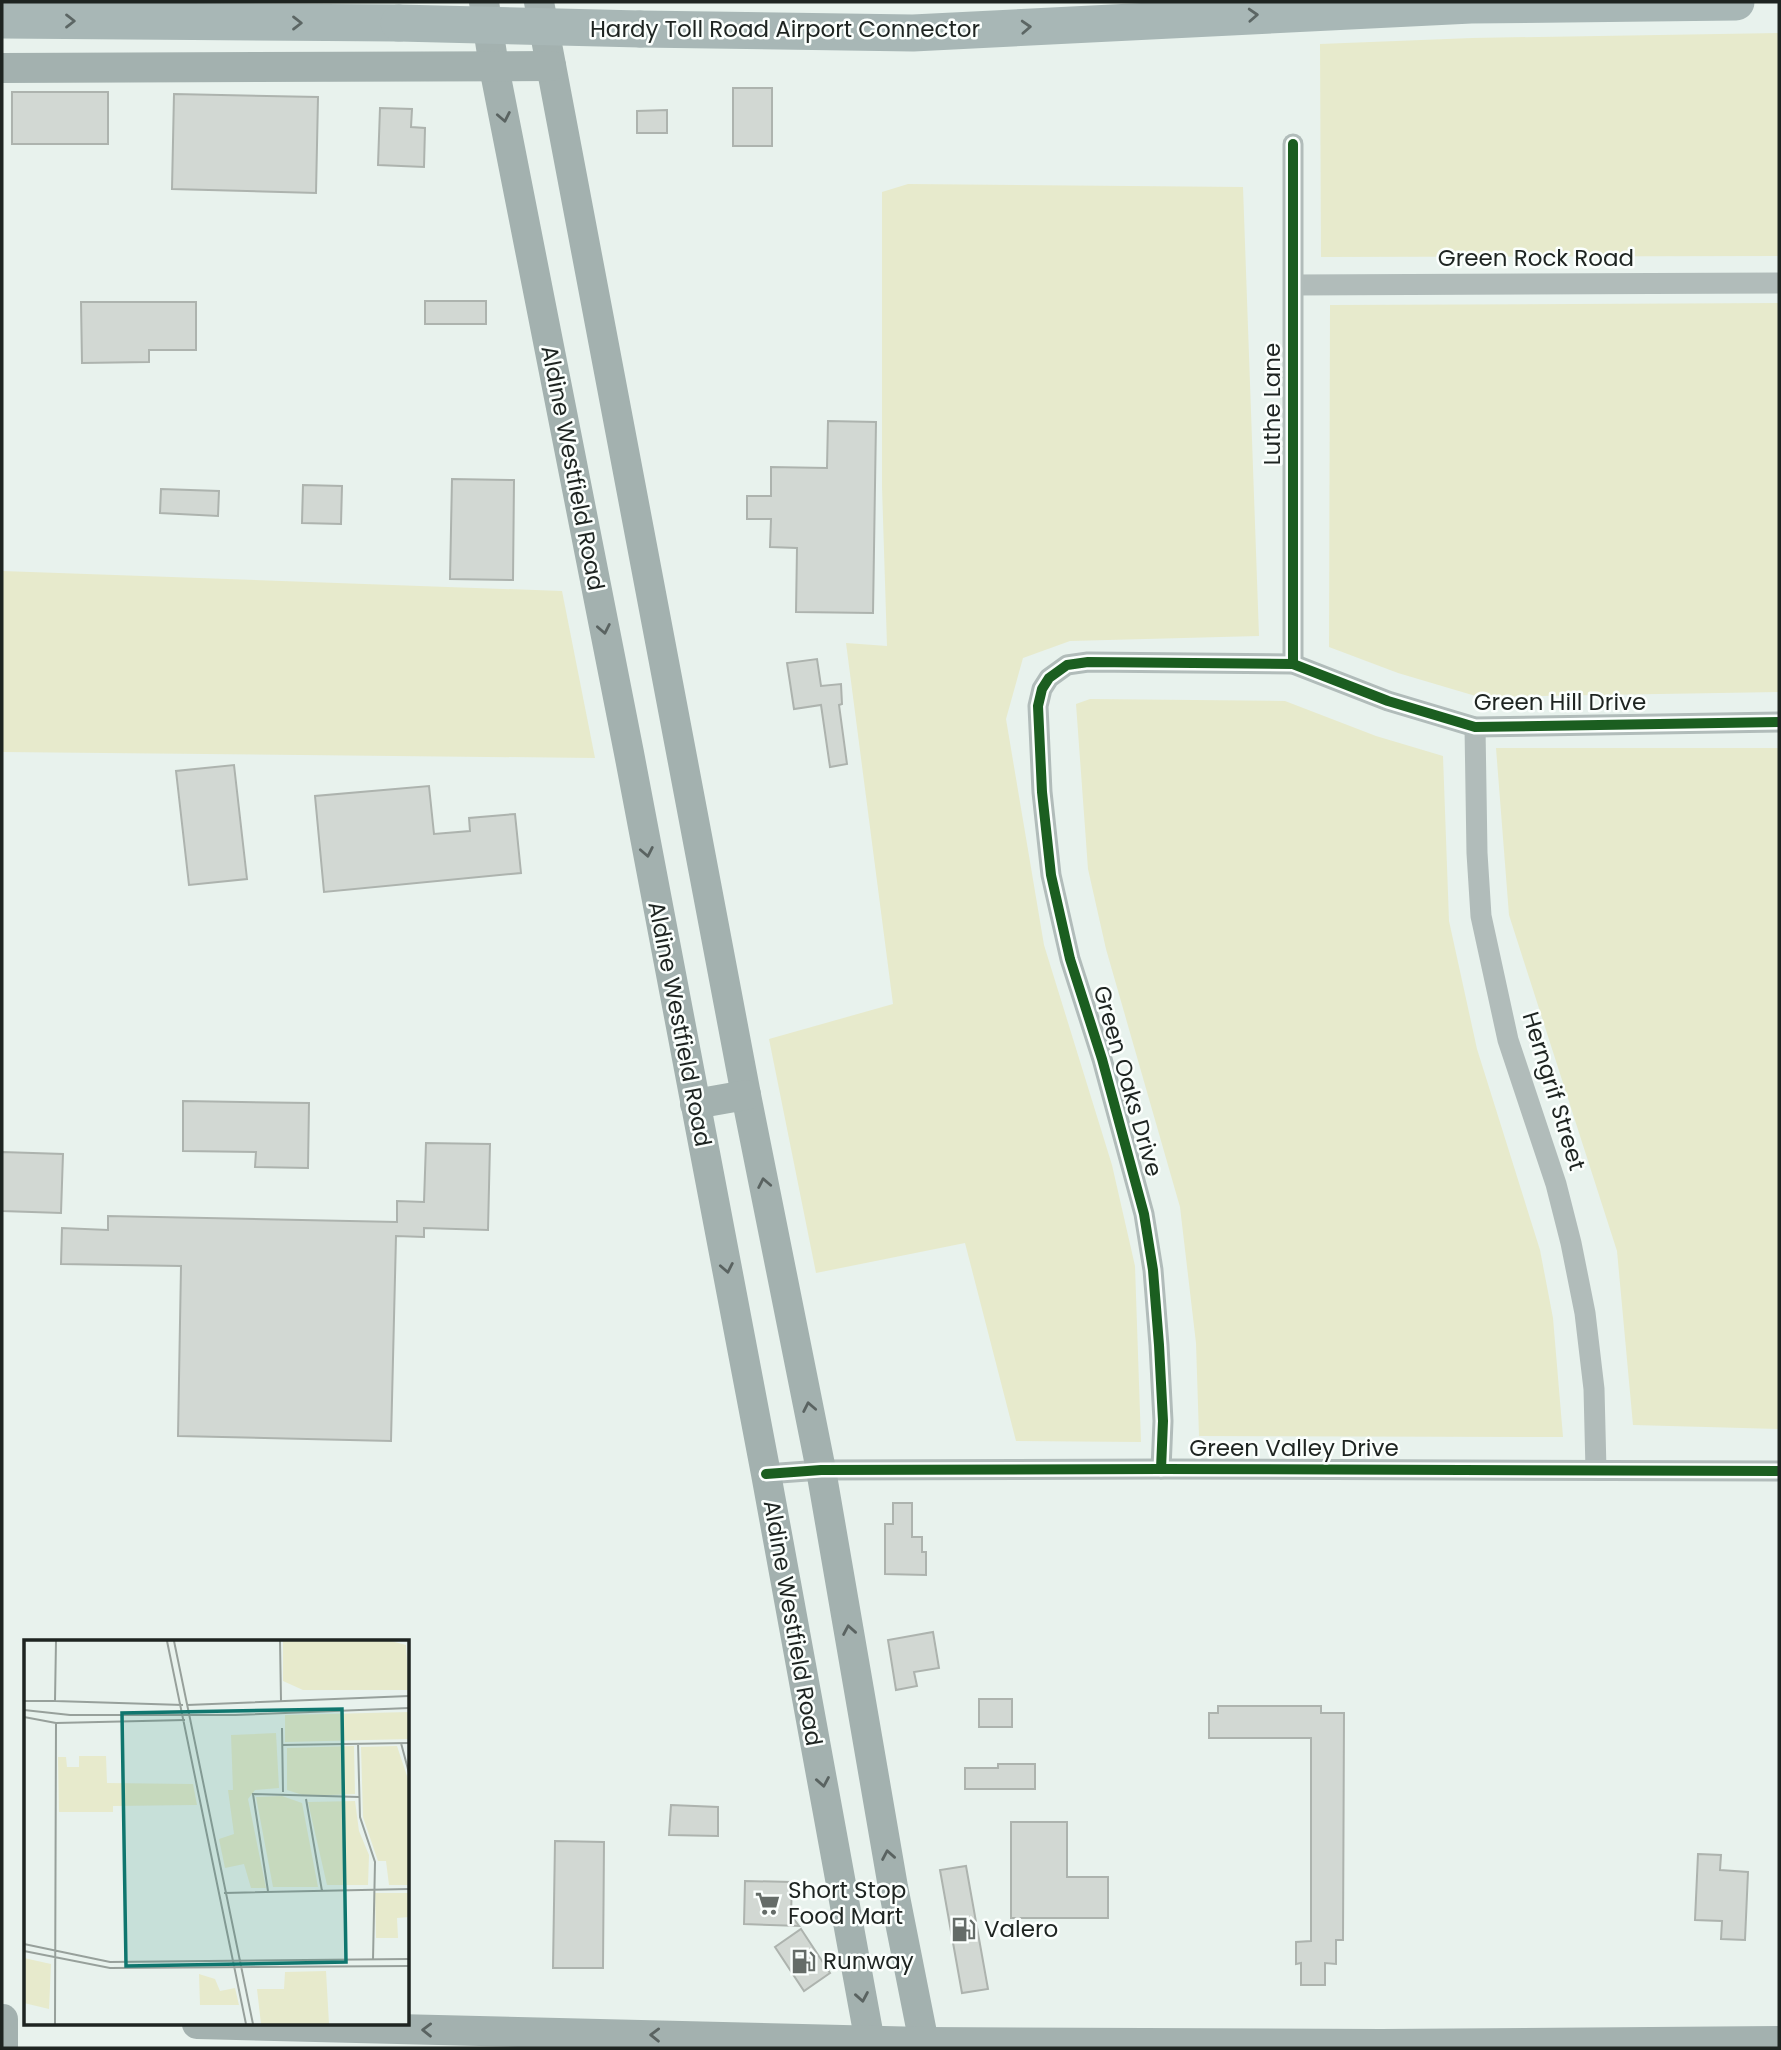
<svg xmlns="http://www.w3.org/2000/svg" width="1781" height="2050" viewBox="0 0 1781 2050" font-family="Poppins,sans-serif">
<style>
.green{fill:#e7eacc}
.building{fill:#d2d8d3;stroke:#adb3ae;stroke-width:2}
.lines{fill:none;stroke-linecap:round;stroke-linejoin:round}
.street{stroke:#b1bcba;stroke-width:21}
.secondary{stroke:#a3b1af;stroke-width:30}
.highway{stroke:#a8b7b6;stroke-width:37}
.highway-bridge{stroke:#a8b7b6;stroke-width:37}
.cycleway-casing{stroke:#fbfffd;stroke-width:15}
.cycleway{stroke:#1b5e20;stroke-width:10}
.oneway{stroke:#5c6664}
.oneway2{stroke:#5a6361}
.labels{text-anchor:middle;stroke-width:5;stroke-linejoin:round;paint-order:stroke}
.street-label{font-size:23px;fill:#1e2421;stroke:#fbfffd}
.poi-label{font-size:23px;fill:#1e2421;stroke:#fbfffd;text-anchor:start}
.inset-road{fill:none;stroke:#97a09b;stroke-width:2}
.view{fill:#0f766e;fill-opacity:0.15;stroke:#0f766e;stroke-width:3.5}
.inset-edge{fill:none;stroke:#1e2421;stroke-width:3.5}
</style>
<rect width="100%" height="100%" fill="#e8f2ed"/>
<g class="green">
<polygon points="1779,33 1779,256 1321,257 1320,44 1472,38"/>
<polygon points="908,184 1243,187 1259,636 1070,641 1023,658 1006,719 1044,945 1112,1165 1135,1266 1141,1442 1016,1441 965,1243 816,1273 769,1039 893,1004 846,643 887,646 882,487 882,192"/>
<polygon points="1779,303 1779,692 1479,697 1398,673 1329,647 1330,305"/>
<polygon points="2,571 562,591 595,758 2,752"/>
<polygon points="1090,699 1285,701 1376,736 1443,756 1449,921 1477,1049 1540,1250 1553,1318 1563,1437 1199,1436 1196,1343 1180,1207 1106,949 1088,869 1076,704"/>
<polygon points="1496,748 1779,748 1779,1429 1633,1425 1617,1251 1509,915"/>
</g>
<g class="building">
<rect x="733" y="88" width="39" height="58"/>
<rect x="12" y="92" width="96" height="52"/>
<polygon points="174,94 318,97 316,193 172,189"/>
<polygon points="380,108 412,109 411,127 425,128 424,167 378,165"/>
<polygon points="667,110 667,133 637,133 637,111"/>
<rect x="425" y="301" width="61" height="23"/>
<polygon points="81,302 196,302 196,350 149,350 149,362 82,363"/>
<polygon points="828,421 876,422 873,613 796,612 797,548 770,547 771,519 747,519 747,496 771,496 771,467 827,468"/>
<polygon points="452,479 514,480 513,580 450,579"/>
<polygon points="303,485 342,486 341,524 302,523"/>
<polygon points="161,489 219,491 218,516 160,513"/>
<polygon points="817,659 821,686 841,684 842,704 839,705 847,764 830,767 821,705 794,709 787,663"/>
<polygon points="234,765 247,879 189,885 176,771"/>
<polygon points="429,786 434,834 470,831 469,818 515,814 521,873 324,892 315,796"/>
<polygon points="183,1101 309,1103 308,1168 255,1167 256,1152 183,1151"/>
<polygon points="426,1143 490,1144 488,1230 424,1228 424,1237 396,1236 391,1441 178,1436 181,1266 61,1264 62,1228 108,1230 108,1216 397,1222 397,1201 424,1202"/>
<polygon points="2,1152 63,1154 61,1213 2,1211"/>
<polygon points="893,1503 912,1503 912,1537 922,1537 922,1552 926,1552 926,1575 885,1574 885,1524 893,1524"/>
<polygon points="933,1632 939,1668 914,1672 917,1686 896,1690 888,1640"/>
<rect x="979" y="1699" width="33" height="28"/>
<polygon points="1218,1706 1321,1706 1321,1713 1344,1713 1343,1940 1336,1940 1336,1964 1325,1963 1325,1985 1301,1985 1301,1963 1296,1964 1296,1942 1311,1941 1311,1738 1209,1738 1209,1713 1218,1713"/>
<polygon points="998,1764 1035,1764 1035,1789 965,1789 965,1768 998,1768"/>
<polygon points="671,1805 718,1807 718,1836 669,1835"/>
<polygon points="1011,1822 1067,1822 1067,1877 1108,1877 1108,1918 1011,1918"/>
<polygon points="555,1841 604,1842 603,1968 553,1968"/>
<polygon points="1698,1854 1721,1855 1720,1870 1748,1872 1745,1940 1721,1939 1722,1921 1695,1920"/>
<polygon points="966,1866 988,1989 962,1993 940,1870"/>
<polygon points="745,1881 792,1882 791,1915 799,1926 744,1924"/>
<polygon points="801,1929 830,1973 804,1991 775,1947"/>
</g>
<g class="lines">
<g class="street">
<polyline points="1294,285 1779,283"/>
<polyline points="1293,664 1293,144"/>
<polyline points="1475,727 1477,853 1481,916 1508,1040 1556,1184 1571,1243 1585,1313 1594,1389 1596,1470"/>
<polyline points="1161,1469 1163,1421 1159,1345 1153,1270 1144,1214 1102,1059 1070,959 1051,875 1042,792 1038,706 1042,689 1049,678 1067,665 1088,662 1293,664 1388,701 1475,727 1779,722"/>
<polyline points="766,1474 821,1470 1161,1469 1779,1471"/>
</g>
<g class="secondary">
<polyline points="484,2 494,67 629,753 766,1474 871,2048"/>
<polyline points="539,2 746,1095 821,1470 893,1887 925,2048"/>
<polyline points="2,68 551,66"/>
<polyline points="695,1104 746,1095"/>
<polyline points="197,2024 924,2042 1381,2044 1779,2041"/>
<polyline points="3,2048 3,2019"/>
</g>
<g class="highway">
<polyline points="2,20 399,23"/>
<polyline points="640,29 913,33 1471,5 1736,2"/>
</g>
<polyline class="highway-bridge" points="399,23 640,29"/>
<defs>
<g id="cycleway">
<polyline points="1293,664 1293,144"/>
<polyline points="1161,1469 1163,1421 1159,1345 1153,1270 1144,1214 1102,1059 1070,959 1051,875 1042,792 1038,706 1042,689 1049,678 1067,665 1088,662 1293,664 1388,701 1475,727 1779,722"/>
<polyline points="766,1474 821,1470 1161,1469 1779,1471"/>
</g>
</defs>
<use href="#cycleway" class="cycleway-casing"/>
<use href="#cycleway" class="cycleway"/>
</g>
<defs><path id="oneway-chevron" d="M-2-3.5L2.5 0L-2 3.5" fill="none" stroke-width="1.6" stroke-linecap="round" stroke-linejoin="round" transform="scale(1.75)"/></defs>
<g class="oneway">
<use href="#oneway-chevron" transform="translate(1253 15) rotate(-3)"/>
<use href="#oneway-chevron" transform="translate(70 21)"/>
<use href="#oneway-chevron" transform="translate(297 23)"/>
<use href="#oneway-chevron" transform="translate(1026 27) rotate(-3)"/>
</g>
<g class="oneway2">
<use href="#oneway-chevron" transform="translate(504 117) rotate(79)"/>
<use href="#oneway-chevron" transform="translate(604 629) rotate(79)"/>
<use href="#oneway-chevron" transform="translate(647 852) rotate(79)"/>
<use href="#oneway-chevron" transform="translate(764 1183) rotate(-101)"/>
<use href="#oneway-chevron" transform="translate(727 1268) rotate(79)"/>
<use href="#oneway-chevron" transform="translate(809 1407) rotate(-101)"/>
<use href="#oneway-chevron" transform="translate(849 1630) rotate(-100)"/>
<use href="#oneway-chevron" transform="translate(823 1782) rotate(80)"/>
<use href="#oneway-chevron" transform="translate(888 1855) rotate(-100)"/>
<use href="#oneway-chevron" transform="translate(862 1997) rotate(80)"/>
<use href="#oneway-chevron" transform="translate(427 2030) rotate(-179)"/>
<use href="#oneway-chevron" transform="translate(655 2035) rotate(-179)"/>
</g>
<defs>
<symbol id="supermarket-bare" viewBox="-9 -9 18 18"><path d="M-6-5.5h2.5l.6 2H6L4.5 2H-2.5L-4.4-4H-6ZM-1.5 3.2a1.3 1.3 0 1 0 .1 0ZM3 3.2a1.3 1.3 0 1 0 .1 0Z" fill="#656c68" stroke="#fbfffd" stroke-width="2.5" paint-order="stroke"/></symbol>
<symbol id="fuel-bare" viewBox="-9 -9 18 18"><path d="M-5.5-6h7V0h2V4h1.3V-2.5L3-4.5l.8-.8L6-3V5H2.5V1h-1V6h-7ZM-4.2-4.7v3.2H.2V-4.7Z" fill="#656c68" stroke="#fbfffd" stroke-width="2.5" paint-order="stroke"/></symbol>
</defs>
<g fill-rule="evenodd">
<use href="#supermarket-bare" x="750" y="1886" width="35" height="35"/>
<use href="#fuel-bare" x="946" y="1912" width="35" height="35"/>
<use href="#fuel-bare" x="786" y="1944" width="35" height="35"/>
</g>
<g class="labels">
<g class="street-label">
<text x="785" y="37">Hardy Toll Road Airport Connector</text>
<text x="1536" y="266">Green Rock Road</text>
<text transform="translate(1272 404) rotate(-90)" y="8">Luthe Lane</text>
<text transform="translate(573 468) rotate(79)" y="8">Aldine Westfield Road</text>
<text x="1560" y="710">Green Hill Drive</text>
<text transform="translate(680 1024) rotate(79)" y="8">Aldine Westfield Road</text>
<text transform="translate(1128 1081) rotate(74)" y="8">Green Oaks Drive</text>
<text transform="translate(1554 1091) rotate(73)" y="8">Herngrif Street</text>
<text x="1294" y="1456">Green Valley Drive</text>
<text transform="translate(793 1623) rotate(80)" y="8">Aldine Westfield Road</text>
</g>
<g class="poi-label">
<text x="788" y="1898">Short Stop<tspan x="788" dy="26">Food Mart</tspan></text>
<text x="984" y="1937">Valero</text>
<text x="823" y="1969">Runway</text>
</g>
</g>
<g transform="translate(24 1640)">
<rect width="385" height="385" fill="#e8f2ed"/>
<path d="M259,1h108l15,4 3,45h-106l-20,-9zM385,72v27l-124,3v-27zM252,93l3,55 -24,2 -7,9 18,89h-15l-7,-24 -19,4 -6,-29 15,-5 -6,-44h5l-2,-55zM330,106l1,48 -49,2 -19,-6v-42zM373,106l12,36v103h-20l-3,-24h-8l-15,-44 -2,-70zM55,116h27l1,27 86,1 4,21 -84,1v6h-54l-1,-55h8l1,10h12zM258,156l20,7 16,84h-45l-17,-90zM331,161l4,30 10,24 -1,30h-41l-19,-83zM351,253h34v24l-12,1 1,20h-22zM0,318l27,6 -2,45 -25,-6zM302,331l3,53h-68l-4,-35h27l1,-17zM175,334l16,5 5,12 15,-3 4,17h-39z" fill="#e7eacc"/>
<path class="inset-road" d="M143,1l79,383M150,1l79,383M256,1l1,60M0,61h31M31,61l1,-60M31,61l128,4M163,65l222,-9M0,70l46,5h165l174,-7M0,77l32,6M32,83l129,-3M258,88l1,64M334,103l2,74 15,45 -2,98M377,103l8,30M258,105l127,-2M282,159l16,92M244,251l-15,-97 106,3M200,253l185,-4M0,304l86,18 299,-3M0,311l86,17 299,-2M31,384l1,-301"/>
<path class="view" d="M318,69l4,253 -220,4 -4,-253z"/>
<rect width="385" height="385" class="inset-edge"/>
</g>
<rect width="1781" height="2050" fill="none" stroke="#1e2421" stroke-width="7"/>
</svg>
